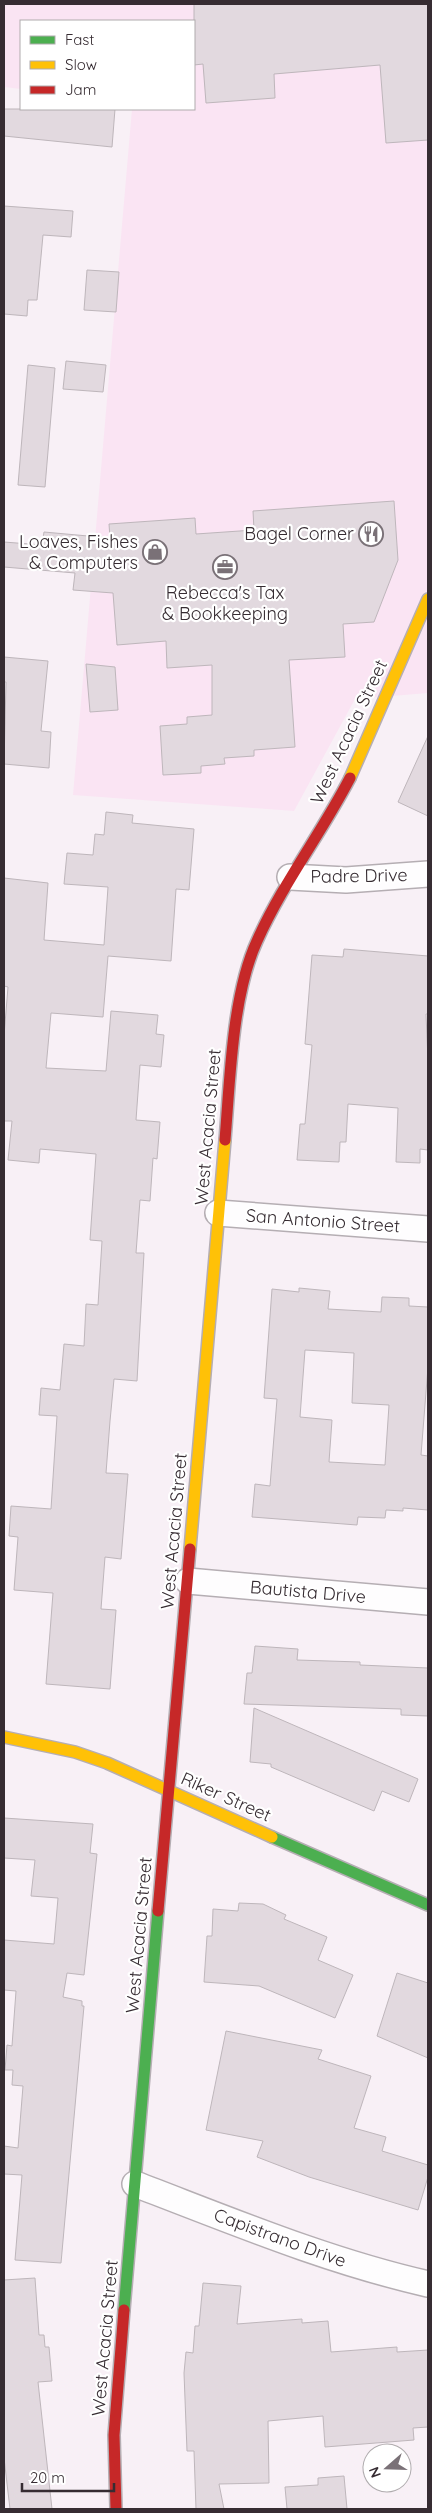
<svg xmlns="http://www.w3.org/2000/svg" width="432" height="2513" viewBox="0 0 432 2513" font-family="Quicksand,sans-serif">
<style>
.built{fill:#fae4f3}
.building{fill:#e2d9df;stroke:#beb6bb;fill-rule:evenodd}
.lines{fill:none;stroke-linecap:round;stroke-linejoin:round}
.street-casing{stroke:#b5aeb3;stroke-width:28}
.fast-casing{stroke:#b5aeb3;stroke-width:14}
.slow-casing{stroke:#b5aeb3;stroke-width:14}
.jam-casing{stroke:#b5aeb3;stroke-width:14}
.street{stroke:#fefdfe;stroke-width:25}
.fast{stroke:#4caf50;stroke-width:11}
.slow{stroke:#ffc107;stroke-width:11}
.jam{stroke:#c62828;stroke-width:11}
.labels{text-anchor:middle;stroke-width:4.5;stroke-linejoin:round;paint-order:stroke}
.poi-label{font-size:18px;fill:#362c32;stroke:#fff;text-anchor:end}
.street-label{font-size:18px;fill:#362c32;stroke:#fff}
</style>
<rect width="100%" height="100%" fill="#f8f0f6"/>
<polygon class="built" points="4,4 428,4 428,693 355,699 294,811 73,795 132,109 194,109 194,21 21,21 21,89 4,87"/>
<g class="building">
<polygon points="194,4 428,4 428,140 386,143 380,65 274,74 275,98 206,103 203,64 194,65"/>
<polygon points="4,109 115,109 112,147 4,136"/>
<polygon points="4,206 73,211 71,237 43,235 37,300 28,300 27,316 4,314"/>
<polygon points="87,270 119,272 116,312 84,310"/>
<polygon points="66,361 106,365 103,392 63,389"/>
<polygon points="28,365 55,368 45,487 18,485"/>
<polygon points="394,501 398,560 374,622 343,624 345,657 289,660 295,747 254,750 254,756 224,758 225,764 201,766 201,773 163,775 160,726 187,724 187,717 212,715 212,665 167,668 166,641 117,645 113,593 73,590 75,573 4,567 4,542 42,545 44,532 110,538 109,524 195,518 196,534 254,530 253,511"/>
<polygon points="4,657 48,661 41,731 51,732 49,768 4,764 6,682 4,682"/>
<polygon points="86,664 115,667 118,710 90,712"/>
<polygon points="428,736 428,816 398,802"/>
<polygon points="106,812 133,815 132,823 194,829 189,890 176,889 171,961 108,956 103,1017 51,1013 46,1068 106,1071 111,1011 158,1015 156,1034 164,1035 161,1067 140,1065 136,1120 160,1122 157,1159 153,1158 150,1201 140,1200 136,1253 144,1253 137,1381 114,1379 110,1421 106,1473 128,1474 121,1559 105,1557 101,1609 116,1610 110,1689 46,1684 53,1593 14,1590 18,1537 9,1536 11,1506 51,1509 57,1416 39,1415 41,1388 60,1390 64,1344 84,1346 86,1304 98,1305 102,1241 90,1240 96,1154 40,1149 39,1163 8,1160 12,1121 4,1121 4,1036 8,987 4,986 4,878 48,883 44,940 104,945 108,887 64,884 67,853 93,855 95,834 104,835"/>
<polygon points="344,949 428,956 428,1014 426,1014 428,1060 428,1150 420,1149 420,1163 396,1162 398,1108 348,1104 346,1142 340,1142 339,1162 297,1160 300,1124 305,1124 312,1045 305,1044 312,955 343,957"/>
<path d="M299,1288l31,3 -2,18 53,3 1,-15 27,1v8l19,1v60l-7,88 7,1v54l-25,-2v3l-17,-1 -1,8 -27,-1 -1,8 -105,-8 3,-33 15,2 7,-87 -13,-1 8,-109 27,3zM305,1350l49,3 -2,50 37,2 -4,60 -56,-3 3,-42 -32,-3z"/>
<polygon points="255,1646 298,1649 297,1660 360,1662 360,1665 428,1668 428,1716 401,1715 401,1709 244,1704 247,1673 252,1673"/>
<polygon points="254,1708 418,1779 409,1802 382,1791 374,1811 271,1767 271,1764 250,1762"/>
<polygon points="4,1818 93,1824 90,1853 97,1854 84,1975 67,1973 63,1997 82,2001 82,2006 84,2006 61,2263 15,2260 22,2175 4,2174 4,2146 18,2148 23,2086 12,2085 13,2070 5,2070 7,2045 12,2046 16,1991 4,1990 4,1940 54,1944 58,1898 31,1896 35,1860 4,1858"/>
<polygon points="239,1903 263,1904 286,1915 284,1919 327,1937 318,1960 353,1975 335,2018 259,1986 204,1982 207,1936 212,1936 213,1909 238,1911"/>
<polygon points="397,1973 428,1983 428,2058 377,2036"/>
<polygon points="226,2031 322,2050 318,2059 371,2076 354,2128 386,2137 382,2151 428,2165 428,2177 418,2210 309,2177 257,2157 263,2141 206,2130"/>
<polygon points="35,2278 39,2335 44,2335 45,2347 49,2347 52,2381 38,2382 52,2509 10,2509 4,2458 4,2280"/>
<polygon points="203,2283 241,2286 237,2324 302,2319 302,2323 328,2321 331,2352 397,2347 397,2352 428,2350 428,2427 413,2428 414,2440 325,2447 323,2416 268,2421 269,2483 219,2484 224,2509 196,2509 194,2451 187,2451 184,2373 186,2352 193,2353 195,2326 199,2326"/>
<polygon points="344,2476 347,2509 287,2509 285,2487 318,2485 318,2478"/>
</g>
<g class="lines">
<defs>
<g id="street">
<polyline points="290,877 346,880 428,874"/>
<polyline points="218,1213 428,1229"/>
<polyline points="188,1581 428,1602"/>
<path d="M135,2184c97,37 192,77 293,100"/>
</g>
<g id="fast">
<polyline points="272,1837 428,1905"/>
<polyline points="124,2310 158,1911"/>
</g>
<g id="slow">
<polyline points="350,778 428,599"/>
<polyline points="190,1549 225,1140"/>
<polyline points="4,1737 75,1752 107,1763 272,1837"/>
</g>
<g id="jam">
<path d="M225,1140c5,-60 7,-145 32,-199 26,-58 64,-107 93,-163"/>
<polyline points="158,1911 190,1549"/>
<polyline points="116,2509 114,2435 124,2310"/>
</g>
</defs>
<use href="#street" class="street-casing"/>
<use href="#fast" class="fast-casing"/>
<use href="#slow" class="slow-casing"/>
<use href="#jam" class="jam-casing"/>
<use href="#street" class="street"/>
<use href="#fast" class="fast"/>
<use href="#slow" class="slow"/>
<use href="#jam" class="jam"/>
</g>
<defs>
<symbol id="restaurant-ring" viewBox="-11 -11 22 22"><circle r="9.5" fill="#fff" stroke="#7a7177" stroke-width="1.5"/><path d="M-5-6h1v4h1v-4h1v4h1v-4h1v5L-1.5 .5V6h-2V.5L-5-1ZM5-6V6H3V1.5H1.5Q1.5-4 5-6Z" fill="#7a7177"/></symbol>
<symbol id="shop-ring" viewBox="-11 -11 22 22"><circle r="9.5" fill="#fff" stroke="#7a7177" stroke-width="1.5"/><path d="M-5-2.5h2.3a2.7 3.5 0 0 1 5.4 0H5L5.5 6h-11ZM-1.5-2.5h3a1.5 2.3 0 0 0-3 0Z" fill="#7a7177"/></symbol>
<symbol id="office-ring" viewBox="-11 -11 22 22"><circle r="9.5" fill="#fff" stroke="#7a7177" stroke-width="1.5"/><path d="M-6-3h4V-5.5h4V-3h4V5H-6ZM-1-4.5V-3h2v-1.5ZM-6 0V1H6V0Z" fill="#7a7177"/></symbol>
</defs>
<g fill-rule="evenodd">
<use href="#restaurant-ring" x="357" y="520" width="28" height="28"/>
<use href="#shop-ring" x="141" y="538" width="28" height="28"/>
<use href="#office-ring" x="211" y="553" width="28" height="28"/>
</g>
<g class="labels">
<g class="poi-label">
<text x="354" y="540">Bagel Corner</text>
<text x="138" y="548">Loaves, Fishes<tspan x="138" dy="21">&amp; Computers</tspan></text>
<text x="225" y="599" text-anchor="middle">Rebecca's Tax<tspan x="225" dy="21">&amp; Bookkeeping</tspan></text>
</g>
<g class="street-label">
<text transform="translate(349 732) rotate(-65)" y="6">West Acacia Street</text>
<text transform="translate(359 876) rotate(-1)" y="6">Padre Drive</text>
<text transform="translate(208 1127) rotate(-85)" y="6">West Acacia Street</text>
<text transform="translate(323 1221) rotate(4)" y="6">San Antonio Street</text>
<text transform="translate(174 1531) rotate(-85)" y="6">West Acacia Street</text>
<text transform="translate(308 1592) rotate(5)" y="6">Bautista Drive</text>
<text transform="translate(226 1797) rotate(24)" y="6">Riker Street</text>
<text transform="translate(139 1935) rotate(-85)" y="6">West Acacia Street</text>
<text transform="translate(280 2238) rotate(20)" y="6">Capistrano Drive</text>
<text transform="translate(105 2338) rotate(-85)" y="6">West Acacia Street</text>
</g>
</g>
<rect width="432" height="2513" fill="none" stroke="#362c32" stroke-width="10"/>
<rect x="20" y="20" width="175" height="90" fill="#ffffff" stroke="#afabad"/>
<rect x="30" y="36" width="25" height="8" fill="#4caf50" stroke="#afabad"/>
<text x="65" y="45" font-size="15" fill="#362c32">Fast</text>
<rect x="30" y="61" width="25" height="8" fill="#ffc107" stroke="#afabad"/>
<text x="65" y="70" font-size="15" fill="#362c32">Slow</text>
<rect x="30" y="86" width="25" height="8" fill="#c62828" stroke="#afabad"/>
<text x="65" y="95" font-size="15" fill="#362c32">Jam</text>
<g transform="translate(387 2468) rotate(250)"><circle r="24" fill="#ffffff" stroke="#afabad"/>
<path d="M0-4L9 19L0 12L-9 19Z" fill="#7a7177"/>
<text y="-8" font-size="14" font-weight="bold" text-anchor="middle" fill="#362c32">N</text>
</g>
<path d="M22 2483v8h92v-8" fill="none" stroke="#362c32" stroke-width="2.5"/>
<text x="30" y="2483" font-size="15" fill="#362c32" stroke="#ffffff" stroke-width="4" paint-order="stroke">20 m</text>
</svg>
